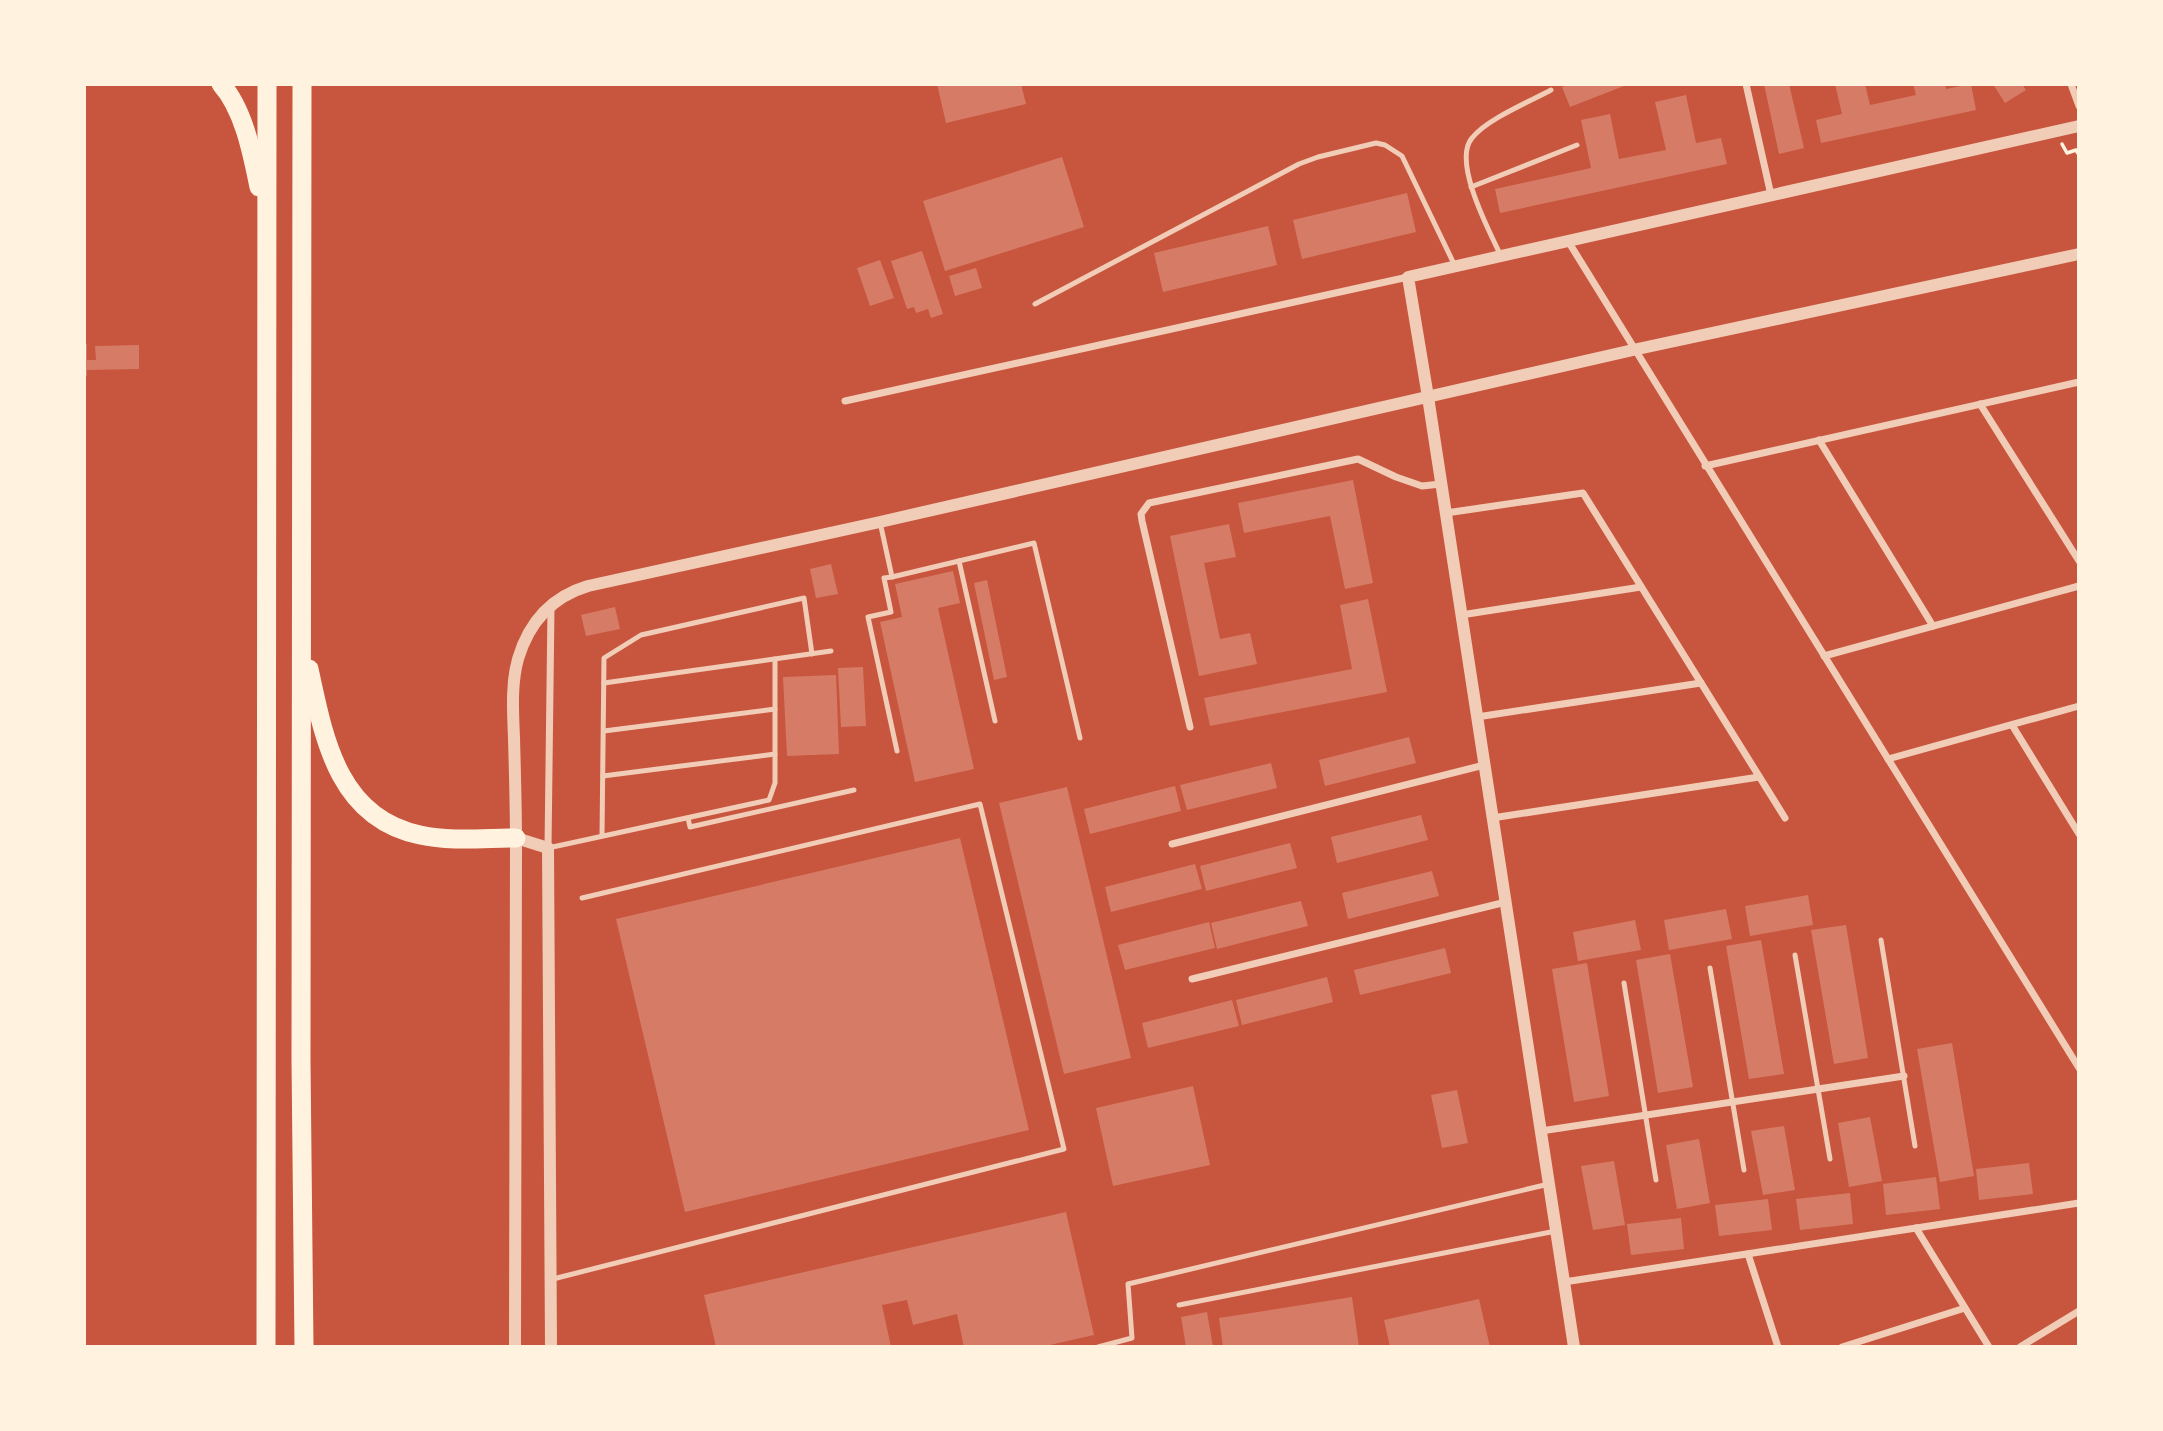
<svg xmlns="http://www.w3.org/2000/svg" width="2163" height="1431" viewBox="0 0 2163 1431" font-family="Quicksand,sans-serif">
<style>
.building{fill:#d67c66}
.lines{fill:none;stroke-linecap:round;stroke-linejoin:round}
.path{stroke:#fff3e0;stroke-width:3.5}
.service{stroke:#f1ccb7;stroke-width:5}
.minor{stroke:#f1ccb7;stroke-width:7}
.tertiary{stroke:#f1ccb7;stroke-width:12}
.motorway{stroke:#fff3e0;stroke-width:19}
</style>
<rect width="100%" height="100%" fill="#c8553d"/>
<g class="building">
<polygon points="937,84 1021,84 1026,104 946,123"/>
<polygon points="1570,84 1629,84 1570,107 1562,87"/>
<polygon points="1764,84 1789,84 1804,148 1779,154"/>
<polygon points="1835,84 1865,84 1870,105 1916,95 1913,84 1945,84 1946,89 1971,84 1976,110 1821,143 1816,120 1842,114"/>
<polygon points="1993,84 2022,84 2026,90 2005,103"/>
<polygon points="1686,95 1696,143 1721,138 1727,164 1500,213 1495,189 1591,168 1581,120 1610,114 1619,159 1666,150 1655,102"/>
<polygon points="1062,157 1084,227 945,271 923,201"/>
<polygon points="1407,193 1416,232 1302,259 1293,220"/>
<polygon points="1268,226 1277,265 1163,292 1154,253"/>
<polygon points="922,251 943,314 931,318 928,309 916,313 914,307 907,309 891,261"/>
<polygon points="880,260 894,298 870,306 857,268"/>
<polygon points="976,268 982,288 955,296 949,276"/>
<polygon points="84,344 87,344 87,360 96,360 95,346 139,345 139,369 87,370 87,376 84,376"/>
<polygon points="1353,480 1373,583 1345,589 1330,516 1244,533 1238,503"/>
<polygon points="1229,524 1236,557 1204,563 1220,639 1250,633 1257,664 1199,676 1170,536"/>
<polygon points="831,564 838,594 816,598 810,569"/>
<polygon points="953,571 960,603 938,608 974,769 915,782 880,622 902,617 895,584"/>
<polygon points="987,580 1007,677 994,680 974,583"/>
<polygon points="1368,599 1387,692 1210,726 1204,698 1352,669 1340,605"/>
<polygon points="615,607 620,629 586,636 581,615"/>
<polygon points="863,667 866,726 841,727 838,668"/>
<polygon points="836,675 839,754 787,756 783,677"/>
<polygon points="1409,737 1416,763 1325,786 1319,760"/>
<polygon points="1271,763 1277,788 1187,810 1180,785"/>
<polygon points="1175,786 1181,811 1090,834 1084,809"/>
<polygon points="1067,787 1131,1058 1064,1074 999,803"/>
<polygon points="1421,815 1428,840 1337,863 1331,837"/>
<polygon points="960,838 1029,1130 685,1212 616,919"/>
<polygon points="1290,843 1297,868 1206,891 1200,866"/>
<polygon points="1195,864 1202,889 1111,912 1105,887"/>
<polygon points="1432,871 1439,896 1348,919 1342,893"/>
<polygon points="1808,895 1813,925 1750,936 1745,906"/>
<polygon points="1301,901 1308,926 1217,949 1211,923"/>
<polygon points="1726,909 1732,939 1669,950 1664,920"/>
<polygon points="1635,920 1641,950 1578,961 1573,932"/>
<polygon points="1209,922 1215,948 1125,970 1118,945"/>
<polygon points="1846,925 1868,1058 1834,1064 1811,930"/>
<polygon points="1761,940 1784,1074 1749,1079 1726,946"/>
<polygon points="1445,948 1451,973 1360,995 1354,970"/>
<polygon points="1670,954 1693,1087 1658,1093 1636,960"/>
<polygon points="1587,963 1609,1096 1574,1102 1552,969"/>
<polygon points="1327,977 1333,1002 1242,1025 1236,1000"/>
<polygon points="1232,1000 1239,1026 1148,1048 1142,1023"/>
<polygon points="1952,1043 1974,1176 1940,1182 1917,1049"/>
<polygon points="1193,1086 1210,1165 1113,1186 1096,1108"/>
<polygon points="1457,1090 1468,1143 1442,1148 1431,1095"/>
<polygon points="1870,1117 1882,1181 1849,1187 1838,1123"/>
<polygon points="1784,1126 1795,1190 1763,1195 1751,1131"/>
<polygon points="1699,1139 1710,1203 1677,1209 1666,1145"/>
<polygon points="1614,1161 1625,1225 1593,1230 1581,1166"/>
<polygon points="2029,1163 2033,1194 1979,1200 1976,1169"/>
<polygon points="1936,1177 1940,1209 1886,1215 1883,1184"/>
<polygon points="1850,1193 1853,1224 1800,1230 1796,1199"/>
<polygon points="1768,1199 1772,1230 1719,1236 1715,1205"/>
<polygon points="1066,1212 1094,1335 1041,1347 964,1347 957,1314 913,1325 907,1300 882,1305 891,1347 716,1347 704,1295"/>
<polygon points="1681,1218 1684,1249 1631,1255 1627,1224"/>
<polygon points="1352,1297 1359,1347 1223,1347 1219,1318"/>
<polygon points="1479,1299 1490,1347 1390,1347 1384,1320"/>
<polygon points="1207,1312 1213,1347 1186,1347 1181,1317"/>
</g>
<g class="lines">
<polyline class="path" points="2062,144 2067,153 2076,150 2079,155"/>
<g class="service">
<polyline points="1471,187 1577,145"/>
<path d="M1501,256c-12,-25 -49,-95 -29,-118 15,-19 57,-36 79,-48"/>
<polyline points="1035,304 1299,164 1318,157 1376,143 1385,145 1402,156 1455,266"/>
<polyline points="880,522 892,577 1034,543 1080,738"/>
<polyline points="959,561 995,721"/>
<polyline points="892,577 884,578 891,612 868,617 897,751"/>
<polyline points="604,683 831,651"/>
<polyline points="604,731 775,709"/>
<polyline points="603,776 775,754"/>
<polyline points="688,818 690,827 854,790"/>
<polyline points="602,836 604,658 641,635 804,598 812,654"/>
<polyline points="548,848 769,800 775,783 775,659"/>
<polyline points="1881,940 1915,1146"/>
<polyline points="1795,955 1830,1159"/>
<polyline points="1710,968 1744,1170"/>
<polyline points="1624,983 1656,1180"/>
<polyline points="553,1279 1064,1149 980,804 582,898"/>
<polyline points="1179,1305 1556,1231"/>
<polyline points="1098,1347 1132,1338 1128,1284 1549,1184"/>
</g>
<g class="minor">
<polyline points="1746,84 1771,195"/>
<polyline points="2071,84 2079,106"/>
<polyline points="1568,241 2079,1068"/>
<polyline points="845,401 1408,277"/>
<polyline points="1980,404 2079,561"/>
<polyline points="1819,440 1933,626"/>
<polyline points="1705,466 2079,382"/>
<polyline points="1446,513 1583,493 1785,818"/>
<polyline points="1461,615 1641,587"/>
<polyline points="1824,656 2079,586"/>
<polyline points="1477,717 1701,683"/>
<polyline points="2012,725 2079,834"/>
<polyline points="1190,727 1142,521 1141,514 1149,503 1358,459 1396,477 1422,486 1441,484"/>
<polyline points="1888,759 2079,706"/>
<polyline points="1492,818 1759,777"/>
<polyline points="1172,844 1484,765"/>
<polyline points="548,848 551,607"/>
<polyline points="1192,979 1506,902"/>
<polyline points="1541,1131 1904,1076"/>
<polyline points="1916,1228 1989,1347"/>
<polyline points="1748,1254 1778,1347"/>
<polyline points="1564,1282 2079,1203"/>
<polyline points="1842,1347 1965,1308"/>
<polyline points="2020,1347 2079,1311"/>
</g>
<g class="tertiary">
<polyline points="516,838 548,848 551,1347"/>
<path d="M515,1347c0,-168 1,-336 1,-503 0,-36 -1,-71 -2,-106 -1,-26 -3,-54 4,-79 11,-37 33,-62 70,-73l292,-64 753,-172 446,-96"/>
<polyline points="1574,1347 1428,397 1408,277 2079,126"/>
</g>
<g class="motorway">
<path d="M221,84c23,26 31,69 38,103"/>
<polyline points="302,84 301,1060 304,1347"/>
<path d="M309,669c15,70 29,149 111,166 31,7 65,3 96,3"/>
<polyline points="266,1347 267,84"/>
</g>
</g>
<rect width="2163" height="1431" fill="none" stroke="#fff3e0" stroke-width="172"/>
</svg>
